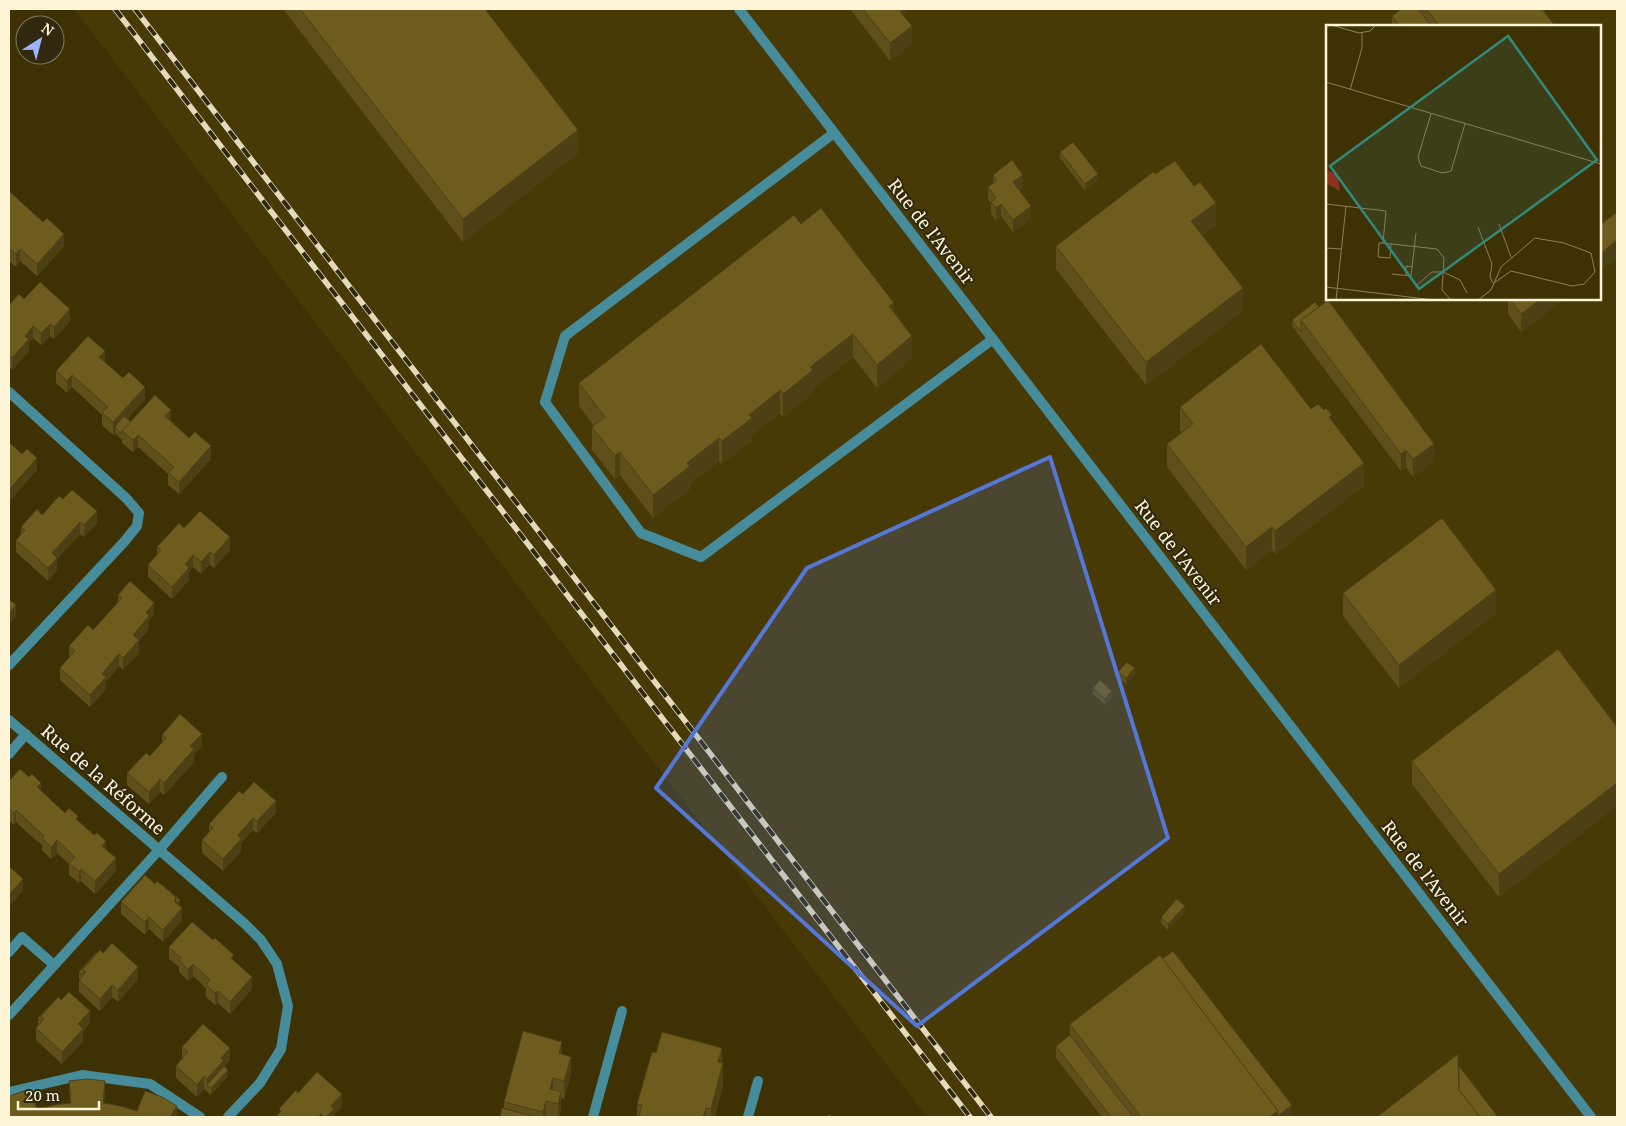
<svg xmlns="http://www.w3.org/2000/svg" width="1626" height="1126" viewBox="0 0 1626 1126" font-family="'Noto Serif',serif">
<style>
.built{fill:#483a07;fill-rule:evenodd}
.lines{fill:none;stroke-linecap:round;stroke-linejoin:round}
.lane{stroke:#478c9a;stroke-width:10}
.street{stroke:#478c9a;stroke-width:10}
.rail-casing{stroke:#e5dbbb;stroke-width:5.5}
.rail{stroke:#30280f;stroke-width:4;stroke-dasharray:11;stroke-linecap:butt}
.wall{fill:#5f4f1a}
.shaded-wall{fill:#4d4015}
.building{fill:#6e5c1e;stroke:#4d4015}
.marked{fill:#5578d8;fill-opacity:0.2;stroke:#5578d8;stroke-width:4;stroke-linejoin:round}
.labels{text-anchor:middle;stroke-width:4;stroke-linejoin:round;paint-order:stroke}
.street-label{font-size:18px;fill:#fef4d6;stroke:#30280f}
.inset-road{fill:none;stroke:#8b8059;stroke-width:1}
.view{fill:#33897e;fill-opacity:0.15;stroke:#33897e;stroke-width:2.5}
.inset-edge{fill:none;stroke:#fef4d6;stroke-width:2.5}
</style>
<rect width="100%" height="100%" fill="#3e3205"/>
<path class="built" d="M74,9h1543v1108h-690zM1327,26h273v273h-273z"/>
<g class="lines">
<polyline class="lane" points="834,133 565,336 545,402 641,533 701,557 993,339"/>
<g class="street">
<polyline points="739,9 1591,1117"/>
<polyline points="9,392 126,498 139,513 137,526 124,542 9,665"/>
<polyline points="9,720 245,924 261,940 277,964 288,1006 281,1049 260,1083 228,1117"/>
<polyline points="9,754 26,734"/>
<polyline points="9,952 22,937 54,965"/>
<polyline points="9,1015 159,850 222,777"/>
<polyline points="9,1092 82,1075 150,1084 200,1117"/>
<polyline points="593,1117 622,1011"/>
<polyline points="748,1117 758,1081"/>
</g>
<defs>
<g id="rail">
<polyline points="115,9 970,1117"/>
<polyline points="135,9 991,1117"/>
</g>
</defs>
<use href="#rail" class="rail-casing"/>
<use href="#rail" class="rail"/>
</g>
<g class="wall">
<polygon points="283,9 485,9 578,153 463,242"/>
<polygon points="850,9 907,9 907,13 903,15 912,44 890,61"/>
<polygon points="1401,9 1542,9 1555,26 1392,26 1392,16"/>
<polygon points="1060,152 1098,180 1085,191 1060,158"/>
<polygon points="1155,174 1216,226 1202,235 1243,311 1146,385 1056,269 1056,246"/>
<polygon points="993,175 1023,187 1019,190 1031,218 1013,232 1001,216 996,220 991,214 991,203 988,199 988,187 993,184"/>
<polygon points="9,191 64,246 37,276 20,261 16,267 9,261"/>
<polygon points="801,224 894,313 912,359 877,388 853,357 813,389 813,393 783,417 780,413 752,435 752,441 722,464 719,461 690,484 690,489 653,518 620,475 615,479 592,450 592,427 594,426 579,406 579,383"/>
<polygon points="24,299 70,321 54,339 50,336 41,345 33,338 29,343 29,351 12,370 9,367 9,305"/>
<polygon points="1508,299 1564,299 1521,332 1508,314"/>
<polygon points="1315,302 1434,462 1413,477 1406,467 1401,471 1292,326 1292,320"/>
<polygon points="105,362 145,399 127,419 131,422 171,421 211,459 179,494 168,485 168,474 156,463 138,447 133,452 122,443 122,440 115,433 113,435 102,425 102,415 72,387 67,393 56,383 56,371"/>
<polygon points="1180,407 1311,409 1332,421 1364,486 1275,554 1272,550 1246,570 1167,467 1167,444 1182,432 1180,430"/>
<polygon points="63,499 97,523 84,537 80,534 57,559 57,570 48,581 16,552 16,540 21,534 21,527 42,515"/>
<polygon points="184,528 230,550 214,568 210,564 201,574 193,567 189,572 189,580 172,599 148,577 148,565 157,555 157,547"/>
<polygon points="1343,593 1496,613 1399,688 1343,616"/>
<polygon points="118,595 154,615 149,621 149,629 139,641 139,653 123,670 119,666 110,677 106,682 106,689 90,707 60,680 60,668 69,657 69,646 93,630 118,603"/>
<polygon points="1118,672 1135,674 1126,684 1118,678"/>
<polygon points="1093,688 1112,698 1105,705 1093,694"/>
<polygon points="1617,727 1617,806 1499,897 1412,784 1412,761"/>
<polygon points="162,735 202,746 194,754 194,762 164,795 160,792 149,804 127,785 127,773 150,756 162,743"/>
<polygon points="9,781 41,791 65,813 78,821 106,849 116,871 95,894 81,881 79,883 69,875 69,864 57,853 51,859 42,850 42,845 30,835 16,822 14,825 9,820"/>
<polygon points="243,794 276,813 257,833 253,830 241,843 241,851 223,871 202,853 202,840 209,832 209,824"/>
<polygon points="121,902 180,906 182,920 163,942 149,929 145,935 121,914"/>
<polygon points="1185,912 1168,930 1161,923 1161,917"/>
<polygon points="169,947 234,960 252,989 230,1014 218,1003 215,1005 206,997 206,988 193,976 188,981 179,972 179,967 169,959"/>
<polygon points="96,953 138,979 118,1002 112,997 100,1011 79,992 79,980 80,978 79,978 79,972"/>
<polygon points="1162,959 1180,959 1292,1117 1102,1117 1056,1058 1056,1046 1070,1035 1070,1024"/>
<polygon points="55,1000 90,1023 83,1031 83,1041 62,1064 36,1040 36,1028 38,1025 38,1018"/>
<polygon points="182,1047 230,1060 224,1066 228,1076 211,1095 204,1089 197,1097 176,1078 176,1066 182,1058"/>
<polygon points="656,1053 722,1063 723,1087 715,1117 637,1117 637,1104"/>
<polygon points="562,1054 571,1074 564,1099 561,1098 561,1110 559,1117 500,1117 504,1108 504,1102"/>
<polygon points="69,1081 105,1093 104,1103 137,1111 177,1117 37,1110 70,1103"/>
</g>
<g class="shaded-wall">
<polygon points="904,9 907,9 907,13 895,22 895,16"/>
<polygon points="912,26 912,44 890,61 890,43"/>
<polygon points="578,130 578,153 463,242 463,219"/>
<polygon points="1098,174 1098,180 1085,191 1085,184"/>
<polygon points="1023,175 1023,187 1013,194 1013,182"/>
<polygon points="1216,203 1216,226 1191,244 1191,221"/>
<polygon points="1001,204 1001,216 996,220 996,208"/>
<polygon points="1031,206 1031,218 1013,232 1013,220"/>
<polygon points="64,234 64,246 37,276 37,264"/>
<polygon points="1617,240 1617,258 1600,271 1600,254"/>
<polygon points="20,249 20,261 16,267 16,254"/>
<polygon points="1243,288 1243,311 1146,385 1146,362"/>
<polygon points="1541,299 1564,299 1521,332 1521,314"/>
<polygon points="894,303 894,326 889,306"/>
<polygon points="70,309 70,321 54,339 54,327"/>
<polygon points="50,324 50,336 41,345 41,333"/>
<polygon points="33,326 33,338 29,343 29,351 12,370 12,358 25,336"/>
<polygon points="853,334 853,357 813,389 813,393 783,417 783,394 810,367"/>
<polygon points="912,336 912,359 877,388 877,365"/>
<polygon points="105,351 105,363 99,357"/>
<polygon points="72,375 72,387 67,393 67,381"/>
<polygon points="145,387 145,399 118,430 115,427 115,433 113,435 113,422"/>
<polygon points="780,390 780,413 752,435 752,441 722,464 722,441 749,415"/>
<polygon points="171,410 171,423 165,416"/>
<polygon points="138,435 138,447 133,452 133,440"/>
<polygon points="719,438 719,461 690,484 690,489 653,518 653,495 687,463"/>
<polygon points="1434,444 1434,462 1413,477 1413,459"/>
<polygon points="211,446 211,459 179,494 179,482"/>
<polygon points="1406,450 1406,467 1401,471 1401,454"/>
<polygon points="620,452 620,475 615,479 615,456"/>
<polygon points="37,458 37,470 9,502 9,490"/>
<polygon points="1364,463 1364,486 1275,554 1275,531"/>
<polygon points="97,511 97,523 84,537 84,525"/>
<polygon points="80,522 80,534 57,559 57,570 48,581 48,568 52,553"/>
<polygon points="1272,527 1272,550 1246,570 1246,547"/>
<polygon points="230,537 230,550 214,568 214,555"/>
<polygon points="210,552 210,564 201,574 201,562"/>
<polygon points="193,555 193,567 189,572 189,580 172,599 172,587 185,564"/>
<polygon points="1496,590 1496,613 1399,688 1399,665"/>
<polygon points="154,603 154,615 149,621 149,629 139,641 139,653 123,670 123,658 133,635 146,613"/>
<polygon points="16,605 16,617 9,625 9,613"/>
<polygon points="119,654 119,666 106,682 106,689 90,707 90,695 102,674"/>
<polygon points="1135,668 1135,674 1126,684 1126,678"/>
<polygon points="1112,691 1112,698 1105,705 1105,699"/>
<polygon points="202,734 202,746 194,754 194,762 164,795 164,783 190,746"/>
<polygon points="160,779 160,792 149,804 149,792"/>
<polygon points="41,783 41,795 37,787"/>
<polygon points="1617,783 1617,806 1499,897 1499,874"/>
<polygon points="276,801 276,813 257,833 257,821"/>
<polygon points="16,810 16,822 14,825 14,813"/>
<polygon points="253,818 253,830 241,843 241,851 223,871 223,859 238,835"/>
<polygon points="57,840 57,853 51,859 51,847"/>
<polygon points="106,841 106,853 102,846"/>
<polygon points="116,858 116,871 95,894 95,881"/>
<polygon points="81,869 81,881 79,883 79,871"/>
<polygon points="23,879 23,891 9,907 9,895"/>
<polygon points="176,897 180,900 180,906 174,901"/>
<polygon points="1185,906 1185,912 1168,930 1168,924"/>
<polygon points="182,908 182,920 163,942 163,930"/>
<polygon points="149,917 149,929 145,935 145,922"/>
<polygon points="193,964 193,976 188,981 188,969"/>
<polygon points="138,967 138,979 118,1002 118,990"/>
<polygon points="252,977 252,989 230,1014 230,1002"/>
<polygon points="112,985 112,997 100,1011 100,999"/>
<polygon points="218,991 218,1003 215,1005 215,993"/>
<polygon points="90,1011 90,1023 83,1031 83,1041 62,1064 62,1052 78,1024"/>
<polygon points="562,1042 562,1060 559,1053"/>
<polygon points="230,1048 230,1060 207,1085 207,1091 207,1079 221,1058"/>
<polygon points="722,1048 723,1087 715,1117 711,1117 711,1109 718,1062"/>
<polygon points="571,1057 571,1074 564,1099 564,1081"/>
<polygon points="228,1070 228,1076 211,1095 211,1088"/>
<polygon points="204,1076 204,1089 197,1097 197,1085"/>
<polygon points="553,1078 553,1096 550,1089"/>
<polygon points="105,1081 105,1093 103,1115 103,1103"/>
<polygon points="561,1092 561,1110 559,1117 558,1117 558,1104"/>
<polygon points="342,1094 342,1107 334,1116 334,1117 326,1117 331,1106"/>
<polygon points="546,1101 546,1117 543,1117 543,1112"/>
<polygon points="1292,1105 1292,1117 1269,1117 1278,1111"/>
<polygon points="177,1106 177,1117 170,1117"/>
<polygon points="706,1108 706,1117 703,1117"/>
</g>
<g class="building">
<polygon points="300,9 485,9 578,130 463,219"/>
<polygon points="863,9 898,9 912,26 890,43"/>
<polygon points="1401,9 1418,9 1431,26 1400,26 1392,16"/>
<polygon points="1426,9 1542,9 1555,26 1440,26"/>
<polygon points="1073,142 1098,174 1085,184 1060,152"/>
<polygon points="1012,160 1023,175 1013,182 1031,206 1013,220 1001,204 996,208 991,202 996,198 988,187 997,180 993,175"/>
<polygon points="1175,161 1194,186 1200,182 1216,203 1191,221 1243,288 1146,362 1056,246 1153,172 1155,174"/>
<polygon points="9,191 43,222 47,218 64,234 37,264 20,249 16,254 9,248 9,241 10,240 9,239"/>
<polygon points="821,208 894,303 889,306 912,336 877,365 853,334 810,367 813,370 783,394 780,390 749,415 752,418 722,441 719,438 687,463 690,466 653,495 620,452 615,456 592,427 605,417 579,383 794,215 801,224"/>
<polygon points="1617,212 1617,240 1600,254 1600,225"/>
<polygon points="40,282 70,309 54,327 50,324 41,333 33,326 25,336 29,339 12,358 9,355 9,305 19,294 24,299"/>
<polygon points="1510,299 1541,299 1521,314"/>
<polygon points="1328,300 1434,444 1413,459 1406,450 1401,454 1301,320"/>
<polygon points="1315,302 1319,307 1301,320 1301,332 1292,320"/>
<polygon points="88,336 105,351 99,357 123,378 129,372 145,387 113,422 102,413 108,407 72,375 67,381 56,371"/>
<polygon points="1261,344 1311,409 1318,404 1324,410 1326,408 1332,415 1329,417 1364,463 1275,531 1272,527 1246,547 1167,444 1193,424 1180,407"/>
<polygon points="155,395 171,410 165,416 189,438 195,432 211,446 179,482 168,473 174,467 138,435 133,440 122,431"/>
<polygon points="124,416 131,422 122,431 122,434 115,427"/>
<polygon points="9,442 22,454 27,449 37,458 9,490"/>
<polygon points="72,490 97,511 84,525 80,522 52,553 57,558 48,568 16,540 25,530 21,527 37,509 42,515 59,496 63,499"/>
<polygon points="200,511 230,537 214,555 210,552 201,562 193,555 185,564 189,568 172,587 148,565 161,550 157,547 179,523 184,528"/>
<polygon points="1442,518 1496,590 1399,665 1343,593"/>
<polygon points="130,581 154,603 146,613 149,616 133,635 139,640 123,658 119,654 110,664 102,674 106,677 90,695 60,668 75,651 69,646 88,625 93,630 122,598 118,595"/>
<polygon points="9,599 16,605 9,613"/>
<polygon points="1558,649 1617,727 1617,783 1499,874 1412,761"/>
<polygon points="1127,662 1135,668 1126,678 1118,672"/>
<polygon points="1100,680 1112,691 1105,699 1093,688"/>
<polygon points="180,714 202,734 190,746 194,749 164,783 160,779 149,792 127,773 146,753 150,756 166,738 162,735"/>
<polygon points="20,769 29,777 32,774 41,783 37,787 65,813 69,808 78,816 76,819 94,835 97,833 106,841 102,846 116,858 95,881 81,869 79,871 69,863 75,857 57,840 51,847 42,838 44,836 16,810 14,813 9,808 9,800 10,798 9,797 9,781"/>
<polygon points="254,782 276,801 257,821 253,818 238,835 241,839 223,859 202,840 213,828 209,824 239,791 243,794"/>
<polygon points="9,866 23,879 9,895"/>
<polygon points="145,875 155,884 157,881 176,897 174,901 182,908 163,930 149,917 145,922 121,902"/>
<polygon points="160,883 180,900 176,903 176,897"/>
<polygon points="1177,899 1185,906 1168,924 1161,917"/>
<polygon points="192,922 213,940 215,938 234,955 231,958 252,977 230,1002 218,991 215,993 206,985 210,980 193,964 188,969 179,960 181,958 169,947"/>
<polygon points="112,943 138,967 118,990 112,985 100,999 79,980 86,972 83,969 100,950 103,953"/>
<polygon points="1173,951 1292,1105 1278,1116 1278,1111 1162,959"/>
<polygon points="96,953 97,953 83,969 83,975 79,972"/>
<polygon points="1160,955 1278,1111 1269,1117 1141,1117 1070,1024"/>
<polygon points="69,992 90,1011 78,1024 83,1029 62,1052 36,1028 44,1019 41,1016 58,997 61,1000"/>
<polygon points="55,1000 41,1016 41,1022 38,1018"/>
<polygon points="203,1024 230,1048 221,1058 224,1060 207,1079 204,1076 197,1085 176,1066 188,1052 182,1047"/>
<polygon points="523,1031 562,1042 559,1053 571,1057 564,1081 553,1078 550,1089 561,1092 558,1104 546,1101 543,1112 504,1102"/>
<polygon points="662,1032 722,1048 718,1062 723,1063 711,1109 706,1108 703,1117 639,1117 642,1105 637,1104 652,1052 656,1053"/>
<polygon points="1070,1035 1133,1117 1111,1117 1056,1046"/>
<polygon points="1458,1054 1459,1090 1480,1117 1377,1117"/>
<polygon points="224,1066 228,1070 211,1088 207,1085"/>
<polygon points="1459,1066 1498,1117 1480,1117 1459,1090"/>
<polygon points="317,1072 342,1094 331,1106 334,1109 326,1117 324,1117 321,1114 318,1117 276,1117 281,1111 279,1109 296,1090 298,1093"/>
<polygon points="87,1079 105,1081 103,1103 120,1106 137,1111 145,1091 162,1097 177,1106 170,1117 9,1117 9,1097 12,1095 30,1089 37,1110 54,1105 71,1103 69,1081"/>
<polygon points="502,1108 536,1117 500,1117"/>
<polygon points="830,1114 832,1117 826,1117"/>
</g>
<path class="marked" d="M1050,457l118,381 -251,188 -261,-238 151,-220z"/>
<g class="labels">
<g class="street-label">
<text transform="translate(931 232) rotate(52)" y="6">Rue de l'Avenir</text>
<text transform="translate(1178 553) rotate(52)" y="6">Rue de l'Avenir</text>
<text transform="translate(103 780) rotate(41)" y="6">Rue de la Réforme</text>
<text transform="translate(1425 874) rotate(52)" y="6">Rue de l'Avenir</text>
</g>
</g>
<g transform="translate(1326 25)">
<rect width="275" height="275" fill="#3e3205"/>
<path d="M0,145l11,4 3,17 -14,-8z" fill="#8c3221"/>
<path class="inset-road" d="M5,0l28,8 11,-2 6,-6M0,57l275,82M24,65l12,-42v-15M105,89l-13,43 3,9 21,7 9,-2 14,-47M0,179l60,7 -3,32 54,6 7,9 -2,32 9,10M173,199l12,33M152,202l14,37 -2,13 3,6M57,218h-4l-1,14 12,1 1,-14M0,223l15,1M66,249l19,2 5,-43M80,251v-10l6,1M168,258l17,-12M91,260l15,-13h11l17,8 7,13M0,262l108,13M10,275l10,-94M152,275l13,-10 10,-23 34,-29 29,5 27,10 4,19 -11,12 -12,2 -61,-15"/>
<path class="view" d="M182,11l89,124 -178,129 -89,-123z"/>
<rect width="275" height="275" class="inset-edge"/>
</g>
<rect width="1626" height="1126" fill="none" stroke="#fef4d6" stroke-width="20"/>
<g transform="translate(40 40) rotate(36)"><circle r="24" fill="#30280f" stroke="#827a5f"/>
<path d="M0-4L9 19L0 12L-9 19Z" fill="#a0b3fd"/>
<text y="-8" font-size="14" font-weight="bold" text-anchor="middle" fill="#fef4d6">N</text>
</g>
<path d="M18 1101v8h81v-8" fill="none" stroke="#fef4d6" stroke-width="2.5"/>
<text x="25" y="1101" font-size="15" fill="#fef4d6" stroke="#30280f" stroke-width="4" paint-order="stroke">20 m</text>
</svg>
